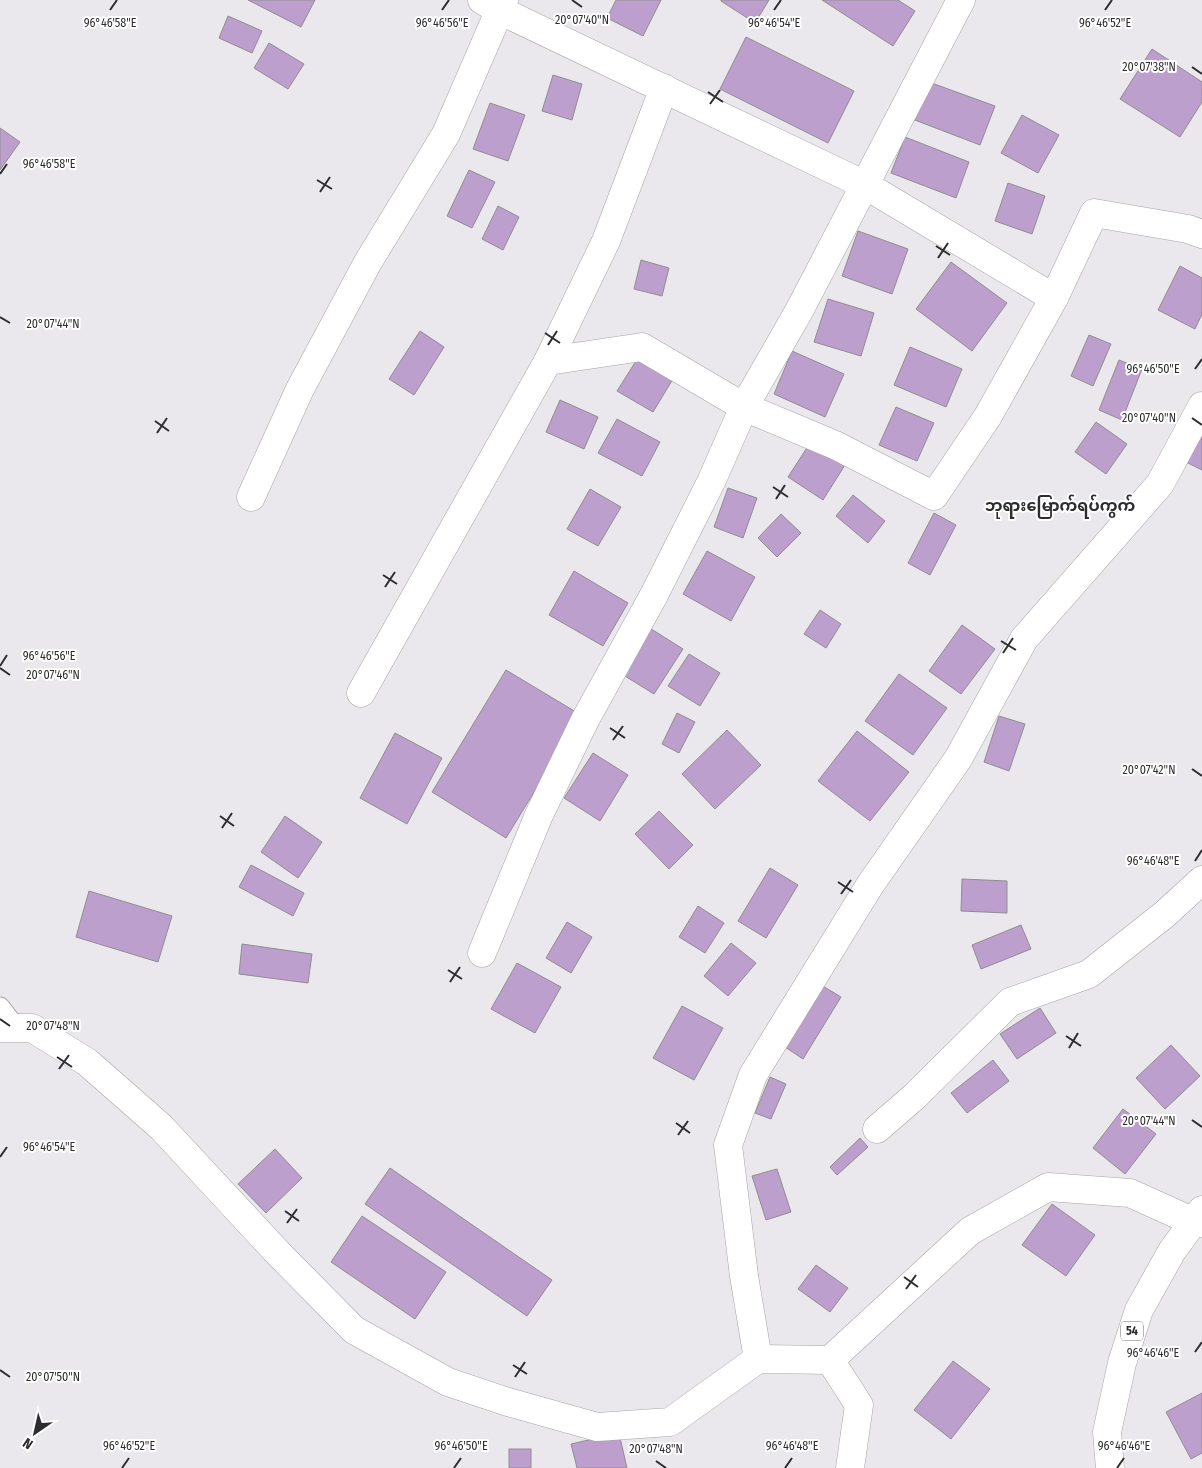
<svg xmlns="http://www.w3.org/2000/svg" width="1202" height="1468" viewBox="0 0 1202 1468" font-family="'Fira Sans Condensed','Noto Sans Myanmar',sans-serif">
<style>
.building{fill:#bc9fcc;stroke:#8f8d91}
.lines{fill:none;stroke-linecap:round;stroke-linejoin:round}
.service-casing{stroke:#a6a3a7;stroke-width:21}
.minor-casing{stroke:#a6a3a7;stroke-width:29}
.primary-casing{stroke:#a6a3a7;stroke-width:29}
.service{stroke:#fff;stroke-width:19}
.minor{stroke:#fff;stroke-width:28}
.primary{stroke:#fff;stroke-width:28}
.ticks{fill:none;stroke:#2d2c2e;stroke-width:2}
.labels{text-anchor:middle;stroke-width:4;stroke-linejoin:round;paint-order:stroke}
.shield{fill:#fff;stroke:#6c6b6d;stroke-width:1}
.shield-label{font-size:12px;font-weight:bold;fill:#2d2c2e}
.quarter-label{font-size:16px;font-weight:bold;fill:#2d2c2e;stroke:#fff}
.ticks-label{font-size:12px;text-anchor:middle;fill:#2d2c2e;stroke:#fff;stroke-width:4;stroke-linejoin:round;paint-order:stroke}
</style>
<rect width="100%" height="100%" fill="#ebe8ed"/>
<g class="building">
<polygon points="248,0 315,0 301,27"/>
<polygon points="616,0 661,0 643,36 607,18"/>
<polygon points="721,0 769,0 755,23 721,1"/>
<polygon points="822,0 898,0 915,11 893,46"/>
<polygon points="228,16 262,31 252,53 219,38"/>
<polygon points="746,37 854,91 828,143 720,89"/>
<polygon points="269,43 304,64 288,89 254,68"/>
<polygon points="1152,49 1202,82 1202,102 1180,137 1120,99"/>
<polygon points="553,75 582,84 572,120 542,111"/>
<polygon points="926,81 995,106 980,145 907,117"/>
<polygon points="490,103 525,115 508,161 473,149"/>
<polygon points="1022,115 1059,135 1038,173 1001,153"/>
<polygon points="0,128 20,142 0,170"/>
<polygon points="905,137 969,162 956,198 891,173"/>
<polygon points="469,170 495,182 472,228 447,216"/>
<polygon points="1008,183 1045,196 1032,234 995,221"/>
<polygon points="498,206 519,217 503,250 482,239"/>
<polygon points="858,231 908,249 892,294 842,276"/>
<polygon points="641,260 669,268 662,296 634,289"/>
<polygon points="951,262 1007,303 972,351 916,309"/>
<polygon points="1180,266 1202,278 1202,314 1195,329 1158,310"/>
<polygon points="828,299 874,313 861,356 814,342"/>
<polygon points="420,331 444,347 414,395 389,379"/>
<polygon points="1089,335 1111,344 1093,386 1071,376"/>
<polygon points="910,347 962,369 946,407 894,385"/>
<polygon points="792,351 844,374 825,417 774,394"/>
<polygon points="641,353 676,374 653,412 617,391"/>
<polygon points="1119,360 1142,369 1122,420 1099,410"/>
<polygon points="560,400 598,417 584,449 546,432"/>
<polygon points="896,407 934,423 917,461 879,445"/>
<polygon points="617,419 660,442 642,476 598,453"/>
<polygon points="1096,422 1127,444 1106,474 1075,452"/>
<polygon points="1202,427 1202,470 1184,461"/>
<polygon points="810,443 845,465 823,500 788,477"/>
<polygon points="728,488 757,498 743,538 714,527"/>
<polygon points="590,489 621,507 598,546 567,529"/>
<polygon points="853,495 885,521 868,543 836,516"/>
<polygon points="934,513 956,525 930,575 908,563"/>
<polygon points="781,514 801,533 777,557 758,538"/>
<polygon points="707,551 755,577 731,621 683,594"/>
<polygon points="574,571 628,603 603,646 549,615"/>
<polygon points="820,610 841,624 826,648 804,634"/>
<polygon points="962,625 995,649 961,694 929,671"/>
<polygon points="648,627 683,649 654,694 620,673"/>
<polygon points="689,654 720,673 700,706 668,686"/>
<polygon points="506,670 581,715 506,838 432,792"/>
<polygon points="899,674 947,708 913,755 865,721"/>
<polygon points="677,713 695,722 679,753 662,744"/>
<polygon points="999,716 1025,724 1009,771 984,762"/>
<polygon points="727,730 761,765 715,809 682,774"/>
<polygon points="857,731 909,772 870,821 818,781"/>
<polygon points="395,733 442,758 407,824 360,798"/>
<polygon points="593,753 628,775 600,821 564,798"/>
<polygon points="659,811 693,845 669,869 635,834"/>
<polygon points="285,816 322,842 298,878 261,852"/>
<polygon points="251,865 304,893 293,916 239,887"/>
<polygon points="770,868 798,885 766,938 738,921"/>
<polygon points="962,879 1007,881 1007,913 961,911"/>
<polygon points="89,891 172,916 158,962 76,937"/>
<polygon points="698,906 724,923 705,953 679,937"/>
<polygon points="567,922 592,937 571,973 546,958"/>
<polygon points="1021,925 1031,949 981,969 972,945"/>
<polygon points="731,943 756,963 728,996 704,976"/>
<polygon points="242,944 312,954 308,983 239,974"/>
<polygon points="517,963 561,987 535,1033 491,1009"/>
<polygon points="816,982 841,997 803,1059 779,1043"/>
<polygon points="682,1006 723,1028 694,1080 653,1058"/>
<polygon points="1040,1008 1056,1033 1017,1059 1000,1034"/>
<polygon points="1171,1045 1200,1076 1165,1109 1136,1078"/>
<polygon points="993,1060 1009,1081 967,1113 951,1093"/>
<polygon points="770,1077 786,1084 771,1119 755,1113"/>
<polygon points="1123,1109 1156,1134 1125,1174 1093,1148"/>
<polygon points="860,1138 868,1147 837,1175 830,1167"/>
<polygon points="275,1149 302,1178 266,1213 238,1184"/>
<polygon points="390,1168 552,1280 527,1316 365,1204"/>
<polygon points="777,1169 791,1212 766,1220 752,1176"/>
<polygon points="1052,1204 1095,1235 1066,1276 1022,1245"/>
<polygon points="362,1216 446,1272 415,1319 331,1262"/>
<polygon points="816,1265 848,1288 830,1312 798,1289"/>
<polygon points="953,1361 990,1389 951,1439 914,1410"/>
<polygon points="1202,1393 1202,1453 1191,1459 1166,1412"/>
<polygon points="619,1433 627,1468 577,1468 571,1444"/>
<rect x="509" y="1449" width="22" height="19"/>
</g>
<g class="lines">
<defs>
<polyline id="service" points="0,1007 16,1028"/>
<g id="minor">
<polyline points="482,0 499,10 865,185 1054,298"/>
<polyline points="548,361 642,347 744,407 835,445 934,496 988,416 1054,298 1094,213 1188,229 1202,234"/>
<polyline points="251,497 300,389 368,262 446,134 504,0"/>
<polyline points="361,693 548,361 606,241 664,88"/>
<polyline points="482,953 539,815 585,720 654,595 711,482 744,407 799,311 961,0"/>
<polyline points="0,1028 32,1028 87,1062 161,1127 278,1253 354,1330 448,1382 508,1402 597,1427 670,1422 758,1359 830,1360 970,1231 1048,1187 1130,1193 1194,1222 1202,1223"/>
<polyline points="877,1129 915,1096 1010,1002 1089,974 1165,914 1202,880"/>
<polyline points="758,1359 744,1276 728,1145 753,1075 870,885 958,759 1024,639 1160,484 1202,406"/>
<polyline points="830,1360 859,1405 850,1468"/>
</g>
<polyline id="primary" points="1110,1468 1107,1432 1122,1363 1139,1310 1172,1251 1202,1210"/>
</defs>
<use href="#service" class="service-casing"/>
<use href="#minor" class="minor-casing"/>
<use href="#primary" class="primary-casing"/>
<use href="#service" class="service"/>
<use href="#minor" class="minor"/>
<use href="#primary" class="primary"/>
</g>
<path class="ticks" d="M572,0l10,7M110,10l7,-10M442,10l7,-10M774,10l7,-10M1105,10l7,-10M1192,67l10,7M708,92l15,10M710,104l10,-14M0,174l7,-10M317,180l15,9M320,192l10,-15M936,246l14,9M938,258l10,-15M0,317l10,6M545,333l15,10M548,345l9,-14M1195,369l7,-10M1192,418l10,7M155,421l14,10M157,433l10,-15M773,487l15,10M776,499l9,-14M383,575l14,9M385,587l10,-15M1001,641l15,9M1003,653l10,-15M0,666l7,-11M0,668l10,7M610,728l15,10M613,740l10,-14M1192,769l10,7M220,816l14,10M222,828l10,-15M1195,861l7,-11M838,882l15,10M841,894l10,-14M448,970l14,9M450,982l10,-15M0,1019l10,7M1066,1036l15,10M1069,1048l9,-15M57,1057l15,10M59,1069l10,-14M1192,1120l10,7M676,1123l14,10M678,1135l10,-14M0,1157l7,-10M285,1211l14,10M287,1223l10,-14M904,1277l14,10M906,1289l10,-14M1195,1352l7,-10M513,1365l14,9M0,1370l10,7M515,1377l10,-15M656,1461l10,7M122,1468l7,-10M454,1468l7,-10M785,1468l7,-10M1117,1468l7,-10"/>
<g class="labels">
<rect class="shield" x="1121" y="1321.5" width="22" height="19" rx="4"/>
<g class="shield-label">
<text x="1132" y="1335">54</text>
</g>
<g class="quarter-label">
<text x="1060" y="511">ဘုရားမြောက်ရပ်ကွက်</text>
</g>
</g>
<g class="ticks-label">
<text x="582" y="24">20°07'40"N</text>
<text x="110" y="27">96°46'58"E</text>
<text x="442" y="27">96°46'56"E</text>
<text x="774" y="27">96°46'54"E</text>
<text x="1105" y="27">96°46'52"E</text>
<text x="1149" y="71">20°07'38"N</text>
<text x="49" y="168">96°46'58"E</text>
<text x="53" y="328">20°07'44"N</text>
<text x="1153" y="373">96°46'50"E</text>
<text x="1149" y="422">20°07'40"N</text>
<text x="49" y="660">96°46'56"E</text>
<text x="53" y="679">20°07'46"N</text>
<text x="1149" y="774">20°07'42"N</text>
<text x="1153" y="865">96°46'48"E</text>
<text x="53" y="1030">20°07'48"N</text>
<text x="1149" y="1125">20°07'44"N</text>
<text x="49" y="1151">96°46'54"E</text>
<text x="1153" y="1357">96°46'46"E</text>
<text x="53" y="1381">20°07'50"N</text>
<text x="129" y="1450">96°46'52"E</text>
<text x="461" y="1450">96°46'50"E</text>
<text x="792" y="1450">96°46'48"E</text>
<text x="1124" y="1450">96°46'46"E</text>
<text x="656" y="1453">20°07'48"N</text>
</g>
<g transform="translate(35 1433) rotate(214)" stroke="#ffffff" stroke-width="4" paint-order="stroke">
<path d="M0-4L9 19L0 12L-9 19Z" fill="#2d2c2e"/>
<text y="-8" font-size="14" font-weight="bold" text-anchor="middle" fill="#2d2c2e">N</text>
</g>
</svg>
